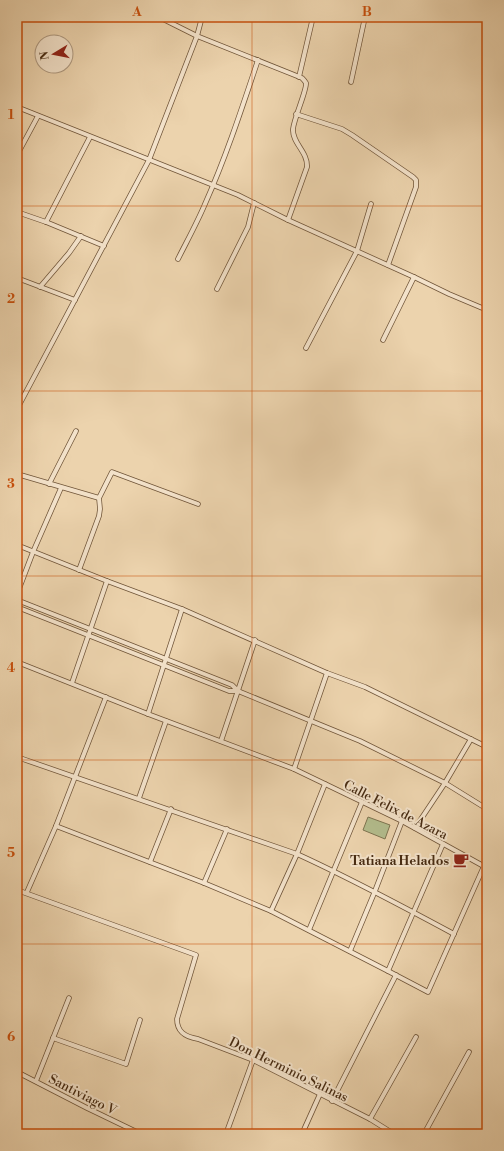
<svg xmlns="http://www.w3.org/2000/svg" width="504" height="1151" viewBox="0 0 504 1151" font-family="'Libre Bodoni',serif">
<style>
.green{fill:#b3bd8d;stroke:#7d7450}
.lines{fill:none;stroke-linecap:round;stroke-linejoin:round}
.street-casing{stroke:#705539;stroke-width:5.5}
.street{stroke:#f3e2ca;stroke-width:4}
.grid{fill:none;stroke:#c8500d;stroke-width:1;stroke-opacity:0.55}
.labels{text-anchor:middle;stroke-width:4;stroke-linejoin:round;paint-order:stroke}
.street-label{font-size:13px;fill:#472b12;stroke:#f3e2ca}
.poi-label{font-size:13px;font-weight:bold;fill:#472b12;stroke:#f3e2ca;text-anchor:end}
.neatline{fill:none;stroke:#c8500d;stroke-width:1.5}
.grid-label{font-size:13px;text-anchor:middle;font-weight:bold;fill:#c8500d}
</style>
<rect width="100%" height="100%" fill="#ecd3ad"/>
<filter id="stains"><feTurbulence type="fractalNoise" baseFrequency=".005" numOctaves="4"/><feColorMatrix values="0 0 0 0 .2 0 0 0 0 .09 0 0 0 0 .02 0 0 0 .5 -.17"/></filter>
<radialGradient id="worn" r=".72"><stop offset=".6" stop-color="#630" stop-opacity="0"/><stop offset="1" stop-color="#630" stop-opacity=".3"/></radialGradient>
<polygon class="green" points="368,817 390,825 385,839 363,830"/>
<g class="lines">
<defs>
<g id="street">
<path d="M159,17l38,19 105,42c2,2 3,3 4,5 1,7 -12,35 -13,46 -1,14 15,23 14,38l-19,53"/>
<polyline points="299,77 313,17"/>
<polyline points="351,82 365,17"/>
<polyline points="17,107 238,195 288,220 414,277 449,294 487,310"/>
<polyline points="296,114 342,129 352,135 413,177 416,180 416,187 388,265"/>
<polyline points="17,155 38,116"/>
<polyline points="17,212 46,222 104,246"/>
<polyline points="46,222 90,137"/>
<path d="M178,259c9,-18 19,-36 27,-55 21,-47 37,-96 53,-144"/>
<polyline points="17,278 75,300"/>
<polyline points="40,287 69,253 81,236"/>
<polyline points="217,289 248,227 254,203"/>
<polyline points="383,340 414,277"/>
<polyline points="306,348 357,251 371,204"/>
<polyline points="17,409 149,160 197,36 202,17"/>
<polyline points="17,474 99,498"/>
<polyline points="49,484 76,431"/>
<polyline points="17,545 107,581 182,609 327,673 365,687 487,747"/>
<polyline points="79,570 99,516 100,509 99,498 112,472 198,504"/>
<polyline points="17,594 33,552 61,488"/>
<polyline points="17,600 232,685 238,691 229,691 17,607"/>
<polyline points="17,662 148,714 294,769 402,821 487,868"/>
<polyline points="72,683 107,581"/>
<polyline points="238,691 360,741 445,783 487,809"/>
<polyline points="148,714 182,609"/>
<polyline points="221,741 255,640"/>
<path d="M17,757l280,97c53,24 105,52 157,80"/>
<polyline points="294,769 327,673"/>
<polyline points="139,798 166,721"/>
<polyline points="56,826 204,883 271,911 388,971 428,992 484,866"/>
<polyline points="415,828 445,783 471,739"/>
<polyline points="150,862 171,809"/>
<polyline points="204,883 227,829"/>
<path d="M17,890l179,65 -19,64c0,13 8,18 21,20l55,21 117,59 24,15"/>
<polyline points="27,892 56,826 106,697"/>
<polyline points="271,911 297,854 325,784"/>
<polyline points="309,930 362,802"/>
<polyline points="350,951 375,891 402,821"/>
<polyline points="388,971 443,844"/>
<polyline points="53,1038 126,1064 140,1020"/>
<polyline points="17,1072 87,1108 141,1134"/>
<polyline points="36,1081 69,998"/>
<polyline points="332,1101 396,975"/>
<polyline points="370,1119 416,1037"/>
<polyline points="17,1132 21,1134"/>
<polyline points="226,1134 253,1060"/>
<polyline points="302,1134 320,1094"/>
<polyline points="424,1134 469,1052"/>
</g>
</defs>
<use href="#street" class="street-casing"/>
<use href="#street" class="street"/>
</g>
<path class="grid" d="M252,17v1117M17,206h470M17,391h470M17,576h470M17,760h470M17,944h470"/>
<defs>
<symbol id="cafe-bare" viewBox="-9 -9 18 18"><path d="M-5.5-4.5H6V0H3Q3 3.5 0 3.5H-2.5Q-5.5 3.5-5.5 0ZM3-3.2v2h1.7v-2ZM-6 4.5H4V6H-6Z" fill="#8f2418" stroke="#f3e2ca" stroke-width="2.5" paint-order="stroke"/></symbol>
</defs>
<g fill-rule="evenodd">
<use href="#cafe-bare" x="450" y="849" width="22" height="22"/>
</g>
<g class="labels">
<g class="street-label">
<text transform="translate(396 809) rotate(27)" y="5">Calle Felix de Azara</text>
<text transform="translate(289 1069) rotate(26)" y="5">Don Herminio Salinas</text>
<text transform="translate(83 1094) rotate(27)" y="5">Santiviago V</text>
</g>
<g class="poi-label">
<text x="449" y="865">Tatiana Helados</text>
</g>
</g>
<rect width="504" height="1151" fill="none" stroke="#ecd3ad" stroke-width="44"/>
<g transform="translate(54 54) rotate(260)"><circle r="19" fill="#f3e2ca" stroke="#ae9980"/>
<path d="M0-3L7 15L0 10L-7 15Z" fill="#8f2418"/>
<text y="-6" font-size="11" font-weight="bold" text-anchor="middle" fill="#472b12">N</text>
</g>
<rect x="22" y="22" width="460" height="1107" class="neatline"/>
<g class="grid-label">
<text x="137" y="16">A</text>
<text x="367" y="16">B</text>
<text x="11" y="119">1</text>
<text x="11" y="303">2</text>
<text x="11" y="488">3</text>
<text x="11" y="672">4</text>
<text x="11" y="857">5</text>
<text x="11" y="1041">6</text>
</g>
<rect width="100%" height="100%" filter="url(#stains)"/>
<rect width="100%" height="100%" fill="url(#worn)"/>
</svg>
